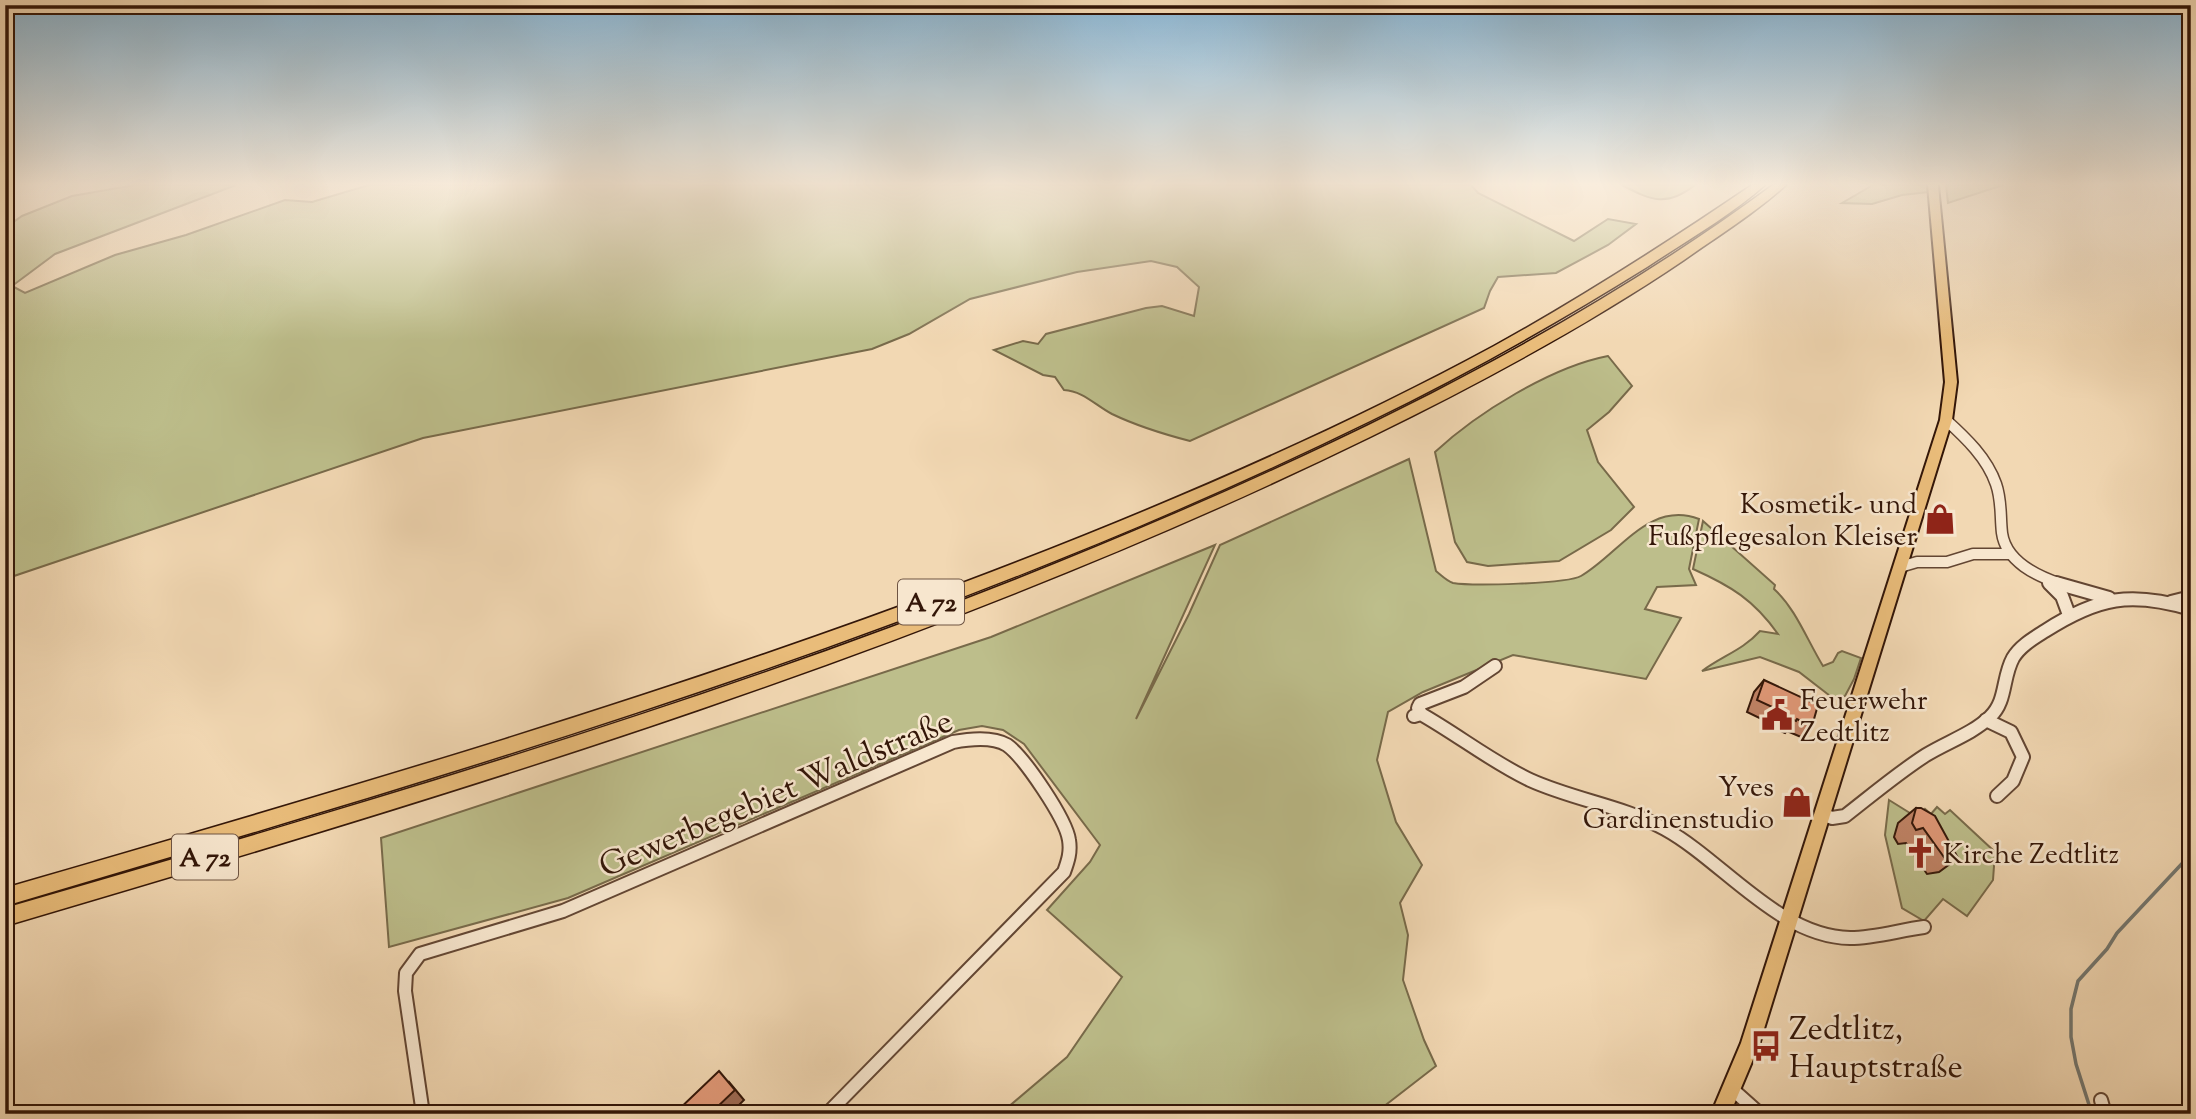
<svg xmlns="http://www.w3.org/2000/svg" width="2196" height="1119" viewBox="0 0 2196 1119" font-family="'Sorts Mill Goudy',serif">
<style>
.green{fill:#bdbe8b;stroke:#786a4a;stroke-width:2}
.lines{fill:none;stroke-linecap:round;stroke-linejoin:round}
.stream{stroke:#737770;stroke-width:3.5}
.minor-far1-casing{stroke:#634633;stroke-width:13}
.minor-casing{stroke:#634633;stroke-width:16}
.major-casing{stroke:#331608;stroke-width:4}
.highway-casing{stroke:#331608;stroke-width:3}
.minor-far1{stroke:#f7e6ce;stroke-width:10}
.minor{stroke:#f7e6ce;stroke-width:12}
.major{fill:#e9bc7a;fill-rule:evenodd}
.highway{fill:#e9bc7a;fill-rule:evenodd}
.wall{fill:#c18366;stroke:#331608;stroke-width:2}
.shaded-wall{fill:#9d6a53;stroke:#331608;stroke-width:2}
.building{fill:#e09877;stroke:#331608;stroke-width:2}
.labels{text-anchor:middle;stroke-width:5;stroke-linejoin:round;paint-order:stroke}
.shield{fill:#f7e6ce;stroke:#6e5443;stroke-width:2}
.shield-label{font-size:26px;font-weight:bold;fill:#331608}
.poi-label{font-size:28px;fill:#331608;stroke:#f7e6ce;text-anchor:end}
.near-street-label{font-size:33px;fill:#331608;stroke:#f7e6ce}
.near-poi-label{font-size:33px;fill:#331608;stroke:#f7e6ce;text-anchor:start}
</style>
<rect width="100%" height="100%" fill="#f2d8b3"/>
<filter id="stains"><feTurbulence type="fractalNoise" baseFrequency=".00286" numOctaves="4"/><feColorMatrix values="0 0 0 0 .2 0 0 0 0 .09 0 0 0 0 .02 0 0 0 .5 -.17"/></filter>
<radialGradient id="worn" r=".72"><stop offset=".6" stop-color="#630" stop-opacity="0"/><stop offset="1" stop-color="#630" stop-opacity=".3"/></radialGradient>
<g class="green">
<path d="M135,185h101l-181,69 -43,32 13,7 90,-38 71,-20 99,-35 27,2 57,-17h1102l7,8 96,48 34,-22 28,5 -28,21 -52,28 -58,4 -8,14 -6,17 -294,133c-27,-7 -53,-15 -78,-27 -17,-9 -29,-23 -48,-24l-9,-13 -12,-2 -49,-25 29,-9 15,3 8,-10 100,-26 16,-2 32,10 5,-29 -22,-20 -26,-6 -74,11 -107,27 -61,35 -37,15 -449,89 -418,141v-351l17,-12 50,-20z"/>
<path d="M1622,185h73c-28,22 -43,16 -73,0z"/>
<polygon points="1873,185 1927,185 1928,192 1902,195 1872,204 1842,203"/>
<polygon points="1946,185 2003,185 1948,203"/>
<path d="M1608,356l24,30 -23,26 -22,18 11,32 36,45 -23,23 -52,31 -71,5 -21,-4 -12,-20 -20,-90c42,-39 116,-85 173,-96z"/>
<path d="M1409,459l27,112c5,4 11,10 17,12 18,3 114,1 128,-7 38,-22 68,-76 118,-57l-10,50 7,16 -39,2 -12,22 36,9 -35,61 -133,-24 -90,37 -35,20 -11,48 19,62 26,43 -22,38 8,32 -5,45 21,60 12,26 -62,48h-374l67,-57 55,-80 -75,-67 43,-48 10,-17 -76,-101 -21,-14 -21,-4 -23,4 -391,168 -179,49 -8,-109 610,-201 224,-92 -79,174 53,-105 31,-69z"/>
<path d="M1703,521l72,64 -1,4c22,20 33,51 49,77l10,-4 5,-9 4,-2 19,7 -7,21 -9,17 -11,3 -35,-27 -39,-15 -58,14c20,-15 41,-21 58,-40l18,3c-24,-34 -47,-48 -85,-65z"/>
<polygon points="1889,800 1918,818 1925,809 1931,814 1937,807 1945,814 1950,810 1995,852 1993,880 1967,916 1943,899 1924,921 1902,908 1885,835"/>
</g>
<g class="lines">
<polyline class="stream" points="2092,1114 2076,1064 2071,1037 2071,1009 2078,981 2107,949 2117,933 2191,854"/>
<defs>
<g id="minor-far1">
<path d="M1946,420c20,18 41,38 50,64 6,17 4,32 6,49 4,29 35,43 59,51"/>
<polyline points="1900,567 1917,562 1947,562 1973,554 2009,554"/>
<polyline points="2048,581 2051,584"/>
</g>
<g id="minor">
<polyline points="2049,583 2062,596 2069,615"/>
<polyline points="2056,583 2109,598"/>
<polyline points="2171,602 2191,597"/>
<polyline points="1421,714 1418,708 1420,704 1464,687 1495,666"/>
<path d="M1414,716l7,-2c37,21 71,48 109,66 44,20 93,26 135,49 58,32 114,108 185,109 25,0 50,-8 74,-11"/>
<polyline points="1986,720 2011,732 2023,757 2013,781 1997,796"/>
<path d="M1822,814l10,4 13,-2c27,-21 53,-43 81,-61 21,-13 46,-21 64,-38 17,-16 12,-39 23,-59 7,-12 21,-20 32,-27 53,-34 86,-40 146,-22"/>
<polyline points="1732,1089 1760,1114"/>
<polyline points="2101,1100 2105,1114"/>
<path d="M423,1114l-18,-123 1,-18 14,-19 143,-43 390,-169c16,-3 39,-6 54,3 17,12 59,74 62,95 2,12 -1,21 -5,32l-237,242"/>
</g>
<polygon id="major" points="1928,185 1938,185 1957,382 1952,420 1759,1045 1730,1114 1711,1114 1741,1043 1940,420 1945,382"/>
<g id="highway">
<path d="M1752,185h13c-35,31 -79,56 -118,82 -90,56 -182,108 -277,154 -434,213 -902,348 -1365,485v-18c323,-94 646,-187 960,-306 180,-68 359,-144 529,-236 89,-49 174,-104 258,-161z"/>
<path d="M1773,185h13c-31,28 -68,51 -102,75 -99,67 -206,124 -314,177 -436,213 -901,352 -1365,489v-18c395,-115 791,-230 1169,-394 211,-91 414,-193 599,-329z"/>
</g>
</defs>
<use href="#minor-far1" class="minor-far1-casing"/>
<use href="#minor" class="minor-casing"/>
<use href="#major" class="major-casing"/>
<use href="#highway" class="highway-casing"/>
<use href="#minor-far1" class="minor-far1"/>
<use href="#minor" class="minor"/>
<use href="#major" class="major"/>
<use href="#highway" class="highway"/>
</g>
<g class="wall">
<polygon points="1764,680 1812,726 1801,737 1787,731 1785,733 1771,727 1772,724 1747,712 1754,692"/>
<polygon points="1916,808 1958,858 1939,872 1927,874 1906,843 1898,844 1894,837 1898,823"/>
</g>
<polygon class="shaded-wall" points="729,1082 744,1100 730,1114 716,1114 713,1111"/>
<g class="building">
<polygon points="1764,680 1818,705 1812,726 1797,719 1796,721 1782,715 1783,712 1757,700"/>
<polygon points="1916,808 1921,808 1935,816 1958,858 1946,860 1923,828 1916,830 1912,823"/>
<polygon points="719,1071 735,1090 713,1111 716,1114 674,1114"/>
</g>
<linearGradient id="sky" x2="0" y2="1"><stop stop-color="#8ab6d4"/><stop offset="0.54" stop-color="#f9eddd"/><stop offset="1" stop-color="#f9eddd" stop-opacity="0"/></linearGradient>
<rect width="2196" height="341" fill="url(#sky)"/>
<defs>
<symbol id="shop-bare" viewBox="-9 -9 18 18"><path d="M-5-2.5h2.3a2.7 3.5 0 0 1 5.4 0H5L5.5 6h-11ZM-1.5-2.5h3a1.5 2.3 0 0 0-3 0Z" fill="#8f2418" stroke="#f7e6ce" stroke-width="2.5" paint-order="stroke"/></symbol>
<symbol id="civic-bare" viewBox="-9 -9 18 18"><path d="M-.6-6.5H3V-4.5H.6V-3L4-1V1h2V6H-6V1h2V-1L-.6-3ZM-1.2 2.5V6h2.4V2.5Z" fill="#8f2418" stroke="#f7e6ce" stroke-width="2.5" paint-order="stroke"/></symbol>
<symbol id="church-bare" viewBox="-9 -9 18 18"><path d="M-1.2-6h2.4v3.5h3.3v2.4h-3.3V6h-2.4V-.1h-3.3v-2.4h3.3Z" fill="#8f2418" stroke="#f7e6ce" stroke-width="2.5" paint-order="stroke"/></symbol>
<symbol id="bus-bare" viewBox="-9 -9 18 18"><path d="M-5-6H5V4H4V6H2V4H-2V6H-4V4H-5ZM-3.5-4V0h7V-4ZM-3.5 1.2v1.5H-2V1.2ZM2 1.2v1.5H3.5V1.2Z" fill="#8f2418" stroke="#f7e6ce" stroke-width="2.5" paint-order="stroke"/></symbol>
</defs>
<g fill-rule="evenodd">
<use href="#shop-bare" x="1918" y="497" width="44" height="44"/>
<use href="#civic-bare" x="1755" y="693" width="44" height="44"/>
<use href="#shop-bare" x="1775" y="780" width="44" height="44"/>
<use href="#church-bare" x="1898" y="831" width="44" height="44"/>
<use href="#bus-bare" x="1744" y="1024" width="44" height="44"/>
</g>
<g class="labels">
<g class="shield">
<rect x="898" y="579.5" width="66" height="45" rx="5"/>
<rect x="172" y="834.5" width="66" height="45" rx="5"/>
</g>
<g class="shield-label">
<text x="931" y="611">A 72</text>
<text x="205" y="866">A 72</text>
</g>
<g class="poi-label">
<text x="1917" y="513">Kosmetik- und<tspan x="1917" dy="32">Fußpflegesalon Kleiser</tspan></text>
<text x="1800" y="709" text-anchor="start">Feuerwehr<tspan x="1800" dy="32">Zedtlitz</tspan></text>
<text x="1774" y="796">Yves<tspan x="1774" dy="32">Gardinenstudio</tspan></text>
<text x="1943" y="863" text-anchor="start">Kirche Zedtlitz</text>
</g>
<g class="near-street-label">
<text transform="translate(775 792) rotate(-23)" y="12">Gewerbegebiet Waldstraße</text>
</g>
<g class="near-poi-label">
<text x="1789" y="1039">Zedtlitz,<tspan x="1789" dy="38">Hauptstraße</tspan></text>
</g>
</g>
<rect width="2196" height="1119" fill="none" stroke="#f2d8b3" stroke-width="28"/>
<rect x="7" y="7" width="2182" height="1105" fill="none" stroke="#331608" stroke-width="3.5"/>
<rect x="14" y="14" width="2168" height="1091" fill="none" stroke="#331608" stroke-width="2"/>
<rect width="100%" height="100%" filter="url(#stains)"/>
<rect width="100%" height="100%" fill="url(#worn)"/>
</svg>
